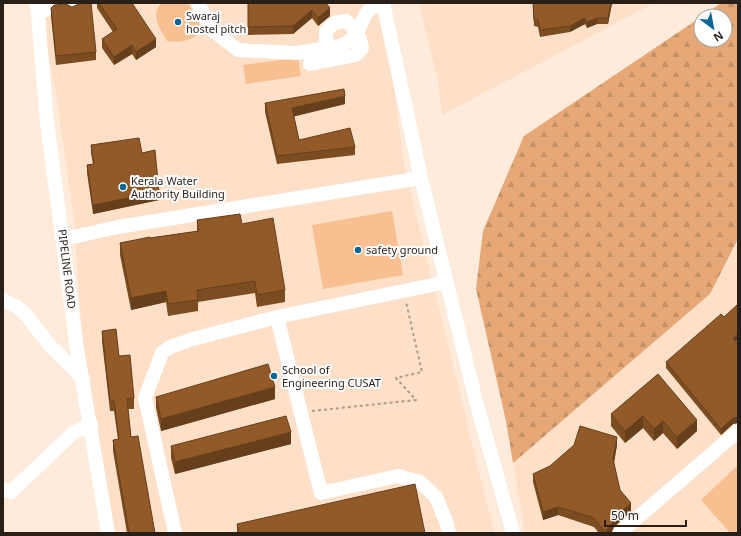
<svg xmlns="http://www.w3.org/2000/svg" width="741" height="536" viewBox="0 0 741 536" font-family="'Noto Sans',sans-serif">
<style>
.built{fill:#fedfc7}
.green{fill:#f8bf91}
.forest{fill:url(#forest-firs)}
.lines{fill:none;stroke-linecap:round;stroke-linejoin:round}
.path{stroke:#ab9c8f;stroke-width:2;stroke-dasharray:3 3;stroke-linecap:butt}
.minor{stroke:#fff;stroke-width:14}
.wall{fill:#7d4d22}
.shaded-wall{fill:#663f1c}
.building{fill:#915a28;stroke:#663f1c}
.poi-dot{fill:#0c6696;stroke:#fff;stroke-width:1.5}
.labels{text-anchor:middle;stroke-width:4;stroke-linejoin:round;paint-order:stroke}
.poi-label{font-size:11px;fill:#281f18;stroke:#fff;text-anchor:start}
.street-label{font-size:11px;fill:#281f18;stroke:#fff}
</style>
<defs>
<pattern id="forest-firs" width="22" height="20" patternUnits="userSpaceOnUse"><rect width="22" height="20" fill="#e5a876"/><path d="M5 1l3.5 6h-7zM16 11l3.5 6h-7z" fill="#c49065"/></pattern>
</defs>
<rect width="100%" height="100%" fill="#ffebdb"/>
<g class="built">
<polygon points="37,3 383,3 404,165 494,533 106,533 82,337 74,219 55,87"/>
<polygon points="421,3 654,3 442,115 438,81 419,4"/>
<polygon points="738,241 738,533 525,533 513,463 710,294"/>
</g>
<g class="green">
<path d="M162,3h26l11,20 1,9c-8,9 -21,11 -33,9 -6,-11 -18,-27 -5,-38z"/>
<polygon points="298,58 301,76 246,84 243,65"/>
<polygon points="392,211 403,275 323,289 312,225"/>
<polygon points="738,465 738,533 730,533 701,500"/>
</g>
<polygon class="forest" points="721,3 738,3 738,239 710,294 513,463 506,421 476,289 483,231 524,136 701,17 701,40 725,40 725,16 702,16"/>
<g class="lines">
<polyline class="path" points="312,411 416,400 396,378 422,372 406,302"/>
<g class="minor">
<polyline points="37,3 47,123 77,349 108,533"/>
<polyline points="198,3 211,29 238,50 297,53 340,46 350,41 357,33 366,14 371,8 383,3"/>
<polyline points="383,3 421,178 476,401 513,533"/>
<polyline points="72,7 79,3"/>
<polyline points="38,15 55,3"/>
<path d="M310,64l46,-9 6,-7c-2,-12 -7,-20 -16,-27l-12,2 -8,8v9l5,8"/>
<polyline points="64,239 118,227 421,178"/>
<polyline points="3,300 17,307 26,315 52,348 83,378"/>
<polyline points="277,317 321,493 398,476 420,482 436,497 447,524 449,533"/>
<polyline points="3,489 11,492 73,433 91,424"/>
<polyline points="175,533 145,398 162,353 170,347 193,339 277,317 447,282"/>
<polyline points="620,533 738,431"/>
</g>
</g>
<g class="wall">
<polygon points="97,3 132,3 156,47 136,60 132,54 114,65 102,48 102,39 113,32 97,8"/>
<polygon points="248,3 327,5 330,16 318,26 312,18 293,34 248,35"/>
<polygon points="533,3 612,3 608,24 597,24 587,28 585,24 570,32 540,37 538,27 534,26 533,9"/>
<polygon points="51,8 96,52 96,60 56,65 51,16"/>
<polygon points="265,103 345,104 294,116 299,140 355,147 355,155 277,164 265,112"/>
<polygon points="91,145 142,153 159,200 93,214 87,173 87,165 93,164 91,153"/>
<polygon points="197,220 242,224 285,290 285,302 257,307 255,293 198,302 198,311 168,316 166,302 131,310 120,255 120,243 150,238 197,231"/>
<polygon points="724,317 736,342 738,344 738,423 733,424 721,435 666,368 666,362"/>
<polygon points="102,331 119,356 134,398 134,409 128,409 131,437 155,533 127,533 113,451 113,440 118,440 114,411 110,411 102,341"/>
<polygon points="658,374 697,431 677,449 663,433 654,441 643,428 625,443 611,426 611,414"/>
<polygon points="156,397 275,399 161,431 156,408"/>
<polygon points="291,444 175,474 171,458 171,446"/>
<polygon points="617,445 614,463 620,490 631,511 614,527 611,533 599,533 594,527 558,515 543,520 533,482 533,474 550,466"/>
<polygon points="237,524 425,533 237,533"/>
</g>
<g class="shaded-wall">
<polygon points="611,3 612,3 608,24 608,18"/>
<polygon points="330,8 330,16 318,26 318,18"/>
<polygon points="312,10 312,18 293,34 293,26"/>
<polygon points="585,18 585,24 570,32 570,26"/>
<polygon points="597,18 597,24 587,28 587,22"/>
<polygon points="156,39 156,47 136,60 136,52"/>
<polygon points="132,45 132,54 114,65 114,57"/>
<polygon points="345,96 345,104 292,117 292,108"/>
<polygon points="159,192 159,200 93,214 93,205"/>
<polygon points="166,291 166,302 131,310 131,298"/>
<polygon points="738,334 738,340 733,344 733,338"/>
<polygon points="275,387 275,399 161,431 161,419"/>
<polygon points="643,416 643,428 625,443 625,431"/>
<polygon points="737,417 737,423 733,424 721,435 721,429 733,418"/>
<polygon points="697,420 697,431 677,449 677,437"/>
<polygon points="663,421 663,433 654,441 654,429"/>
<polygon points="291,432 291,444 175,474 175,462"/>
<polygon points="617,437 617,445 613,467 613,459"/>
<polygon points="631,503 631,511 614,527 611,533 605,533 605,532 614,518"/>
<polygon points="558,507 558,515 543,520 543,512"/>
</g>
<g class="building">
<polygon points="81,3 91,3 96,52 56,56 51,8 54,5 66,4 72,7"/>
<polygon points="99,3 132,3 156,39 136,52 132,45 114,57 102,39 117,29"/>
<polygon points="248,3 326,3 330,8 318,18 312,10 293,26 248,27"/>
<polygon points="533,3 611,3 608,18 597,18 587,22 585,18 570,26 540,30 538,20 534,20"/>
<polygon points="344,89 345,96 292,108 299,140 350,128 355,147 277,156 265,103"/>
<polygon points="139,138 142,153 155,150 159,192 93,205 87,165 94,164 91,145"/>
<polygon points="240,214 242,224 273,218 285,290 257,295 255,281 197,290 198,300 168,304 166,291 131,298 120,243 150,237 150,238 199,231 197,220"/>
<polygon points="738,304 738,334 733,338 738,344 738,417 733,418 721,429 666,362 721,314 724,317"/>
<polygon points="116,329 119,356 130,355 134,398 127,399 131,437 138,436 155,533 129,533 113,440 119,439 114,401 110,401 102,331"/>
<polygon points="268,364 275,387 161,419 156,397"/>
<polygon points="658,374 697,420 677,437 663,421 654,429 643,416 625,431 611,414"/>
<polygon points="286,416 291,432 175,462 171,446"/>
<polygon points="580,426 617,437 613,459 620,490 631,503 614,518 612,524 605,532 594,518 558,507 543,512 533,474 550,466 574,445"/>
<polygon points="415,484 425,533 239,533 237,524"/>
</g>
<g class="poi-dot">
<circle cx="178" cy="22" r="4"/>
<circle cx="123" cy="187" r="4"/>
<circle cx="358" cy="250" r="4"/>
<circle cx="274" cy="376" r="4"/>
</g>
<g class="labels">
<g class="poi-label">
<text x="186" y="20">Swaraj<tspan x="186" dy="13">hostel pitch</tspan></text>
<text x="131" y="185">Kerala Water<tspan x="131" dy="13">Authority Building</tspan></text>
<text x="366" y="254">safety ground</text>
<text x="282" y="374">School of<tspan x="282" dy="13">Engineering CUSAT</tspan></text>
</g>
<g class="street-label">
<text transform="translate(67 269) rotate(83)" y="4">PIPELINE ROAD</text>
</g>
</g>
<rect width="741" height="536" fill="none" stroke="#281f18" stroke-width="8"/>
<g transform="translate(713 28) rotate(148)"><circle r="19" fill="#ffffff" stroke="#a9a5a3"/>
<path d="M0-3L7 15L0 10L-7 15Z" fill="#0c6696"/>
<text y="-6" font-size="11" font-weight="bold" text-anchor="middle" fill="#281f18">N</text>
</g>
<path d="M605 520v6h81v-6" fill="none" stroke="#281f18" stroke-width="2"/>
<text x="611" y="520" font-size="12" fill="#281f18" stroke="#ffffff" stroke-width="3" paint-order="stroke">50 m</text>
</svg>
